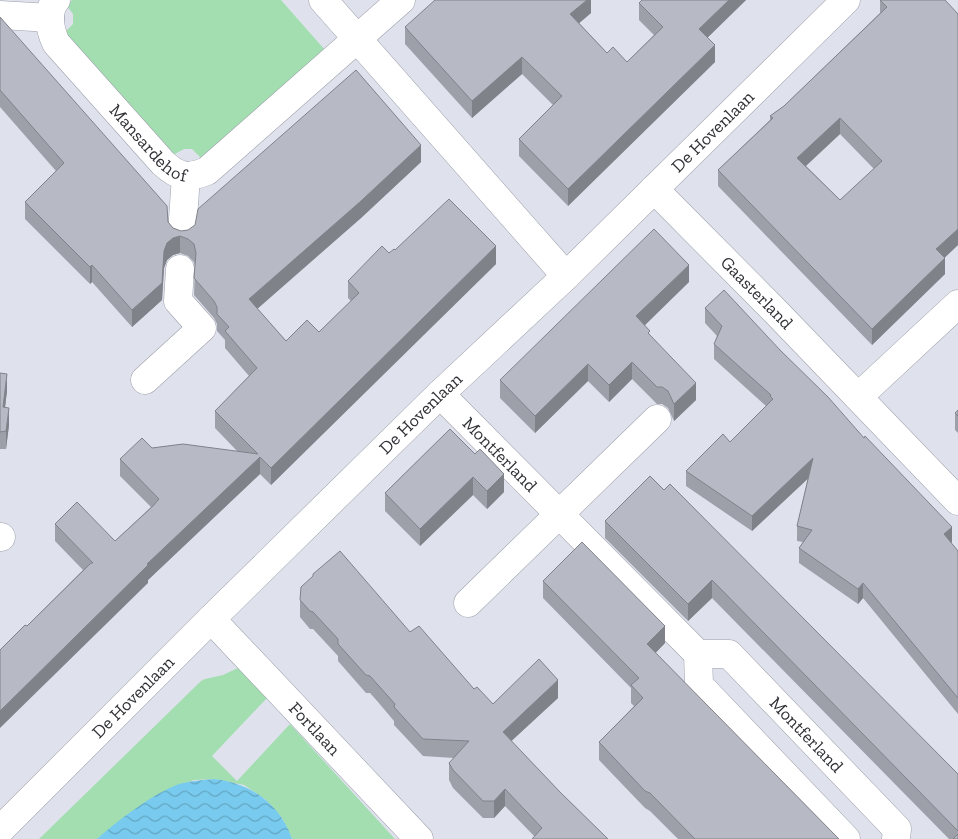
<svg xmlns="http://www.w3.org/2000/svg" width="958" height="839" viewBox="0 0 958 839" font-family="'Zilla Slab',serif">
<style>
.grass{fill:#a3deb1}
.water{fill:url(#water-waves)}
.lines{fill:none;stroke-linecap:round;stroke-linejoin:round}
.minor-casing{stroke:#9da0ab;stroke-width:29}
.minor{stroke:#fff;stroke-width:28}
.wall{fill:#9da0a9;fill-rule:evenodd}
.shaded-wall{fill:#80828a}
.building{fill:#b7bac5;stroke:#80828a;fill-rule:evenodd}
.labels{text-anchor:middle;stroke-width:4;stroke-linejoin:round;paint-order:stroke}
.street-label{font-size:18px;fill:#303136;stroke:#dfe2ed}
</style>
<defs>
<pattern id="water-waves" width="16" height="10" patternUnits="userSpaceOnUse" patternTransform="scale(1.25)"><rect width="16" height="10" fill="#78cbef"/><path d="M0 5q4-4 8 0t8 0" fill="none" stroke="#63a5c2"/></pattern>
</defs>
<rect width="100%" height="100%" fill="#dfe2ed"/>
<g class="grass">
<polygon points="72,0 281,0 325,50 201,158 192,149 184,149 173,155 66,35 65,32 73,24 73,14 67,6"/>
<polygon points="240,667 267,698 212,756 237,781 290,724 395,839 292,839 282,818 265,799 244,785 214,779 194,780 170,789 144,804 97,839 39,839 201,681 205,679 223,675"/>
</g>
<path class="water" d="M214,779c37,4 66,25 78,60h-195c20,-18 57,-46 82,-55 12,-3 23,-4 35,-5z"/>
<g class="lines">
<defs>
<g id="minor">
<path id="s1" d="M56,0c-10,12 -6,30 0,43l107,120c15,14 25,16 44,8l194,-171"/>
<polyline points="323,0 566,276"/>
<polyline points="0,15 50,18"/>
<path id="s2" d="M654,189l122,123 182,189"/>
<polyline points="182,233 186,176"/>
<polyline points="145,380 202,328 178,301 180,269"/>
<path id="s3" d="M440,394l258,260h31l168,175 -1,10"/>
<polyline points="858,397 958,304"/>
<polyline points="0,537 1,537"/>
<polyline points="468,603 657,419"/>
<path id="s4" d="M211,619l208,220"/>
<polyline points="698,654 699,685 846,839"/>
<path id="s5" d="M0,830l211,-211 229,-225 126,-118 280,-276"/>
</g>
</defs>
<use href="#minor" class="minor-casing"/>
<use href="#minor" class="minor"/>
</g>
<g class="wall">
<polygon points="591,0 591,13 579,23 607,53 627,62 654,35 639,20 639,3 642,0 746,0 707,38 715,62 568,206 519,156 519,139 553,105 522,74 472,118 405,44 405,27"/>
<path d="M880,0l78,14v231l-14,13 1,16 -73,71 -154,-159v-16l52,-50v-4l14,-10 96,-93zM840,134l34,35 -34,31 -34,-34z"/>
<polygon points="0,17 173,228 181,231 188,230 421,162 361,218 257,309 286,341 319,332 351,301 348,298 348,281 395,250 496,264 271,485 260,474 148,580 148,583 27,626 83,570 55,541 55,524 115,541 151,507 120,476 120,459 152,448 238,452 215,428 215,411 249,376 225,348 225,340 217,331 217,324 214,318 194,295 195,266 194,262 188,256 180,253 173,255 167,260 164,268 162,300 132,327 92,282 90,284 25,219 25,202 56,171 0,107"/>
<polygon points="689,282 644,325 650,336 696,400 674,421 668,408 662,404 657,404 632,379 609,402 588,381 535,433 500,398 500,380"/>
<polygon points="705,308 952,542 951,543 958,551 958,714 863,598 858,604 799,563 799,548 803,542 797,541 797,526 808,478 752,531 686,486 686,471 730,442 766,406 714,359 714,344 717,336 705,323"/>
<polygon points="0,373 7,391 5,407 9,425 6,449 0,449"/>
<polygon points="958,410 958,433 955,430 955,413"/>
<polygon points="450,429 504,492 487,509 473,495 420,546 385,511 385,493"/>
<polygon points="664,490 958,774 958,839 949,839 712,598 688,621 605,538 605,521"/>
<polygon points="543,581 665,643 655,653 839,839 678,839 650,811 645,808 599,760 599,742 634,706 631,703 631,688 543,598"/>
<polygon points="300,600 410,632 474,689 493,704 558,698 511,741 560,792 608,839 534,836 505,806 494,818 483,818 453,788 449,780 449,763 454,758 423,756 394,725 394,721 378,702 370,693 366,693 338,661 338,656 313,629 310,629 300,617"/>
</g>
<g class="shaded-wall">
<polygon points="587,0 591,0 591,13 570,31 570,14"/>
<polygon points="729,0 746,0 699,46 699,29"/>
<polygon points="715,45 715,62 568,206 568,189"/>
<polygon points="522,57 522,74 472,118 472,101"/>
<polygon points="840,118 840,134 797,174 797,158"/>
<polygon points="421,145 421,162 361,218 249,316 249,299"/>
<polygon points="958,229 958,245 936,266 936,249"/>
<polygon points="180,236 180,253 173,255 167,260 164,268 162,300 132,327 132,310 167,243 173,238"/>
<polygon points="496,246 496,264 271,485 271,468"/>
<polygon points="945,258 945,274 872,345 872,329"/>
<polygon points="92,265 92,282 90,284 90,267"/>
<polygon points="689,265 689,282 636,334 636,316"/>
<polygon points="632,362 632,379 609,402 609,385"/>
<polygon points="588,364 588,381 535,433 535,416"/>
<polygon points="7,374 7,391 3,424 3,407"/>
<polygon points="696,383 696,400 674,421 674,404"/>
<polygon points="9,408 9,425 6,449 6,431"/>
<polygon points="260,457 260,474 148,580 148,583 0,728 0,711 147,564"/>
<polygon points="813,458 813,474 752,531 752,516"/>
<polygon points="504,474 504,492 487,509 487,491"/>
<polygon points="473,477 473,495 420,546 420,529"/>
<polygon points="952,527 952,542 944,549 944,534"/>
<polygon points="712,580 712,598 688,621 688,604"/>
<polygon points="863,583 863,598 858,604 858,589"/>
<polygon points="665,626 665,643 647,662 647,644"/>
<polygon points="558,680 558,698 503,749 503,732"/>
<polygon points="505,789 505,806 494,818 494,801"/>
</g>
<g class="building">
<polygon points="435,0 587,0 570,14 607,53 613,47 627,62 663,27 639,3 642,0 729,0 699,29 715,45 568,189 519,139 562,96 522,57 472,101 405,27"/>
<path d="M880,0h65l13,14v215l-22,20 9,9 -73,71 -154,-159 55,-52 -3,-2 14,-10 103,-99zM840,118l42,43 -42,39 -43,-42z"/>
<polygon points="0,17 167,206 168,222 173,228 181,231 188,230 195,225 198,209 356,70 421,145 361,201 249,299 286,341 307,320 319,332 359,293 348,281 382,246 389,253 394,249 395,250 449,199 496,246 271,468 260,457 147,564 148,565 0,711 0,650 25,625 27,626 91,563 93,563 55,524 77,502 115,541 153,506 159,499 120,459 142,438 152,448 183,444 258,454 215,411 257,368 225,331 229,327 217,314 217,307 214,301 194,278 196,253 194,244 188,239 180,236 173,238 167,243 164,251 162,283 132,310 92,265 90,267 25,202 64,163 0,90"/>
<polygon points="654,229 689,265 636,316 650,331 648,333 696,383 674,404 668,391 662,387 657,387 632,362 609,385 588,364 535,416 500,380"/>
<polygon points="724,290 780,350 828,397 864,438 865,436 952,527 944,534 958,551 958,698 863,583 858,589 799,548 812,530 797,526 813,458 752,516 686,471 723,434 730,442 773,399 770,396 771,395 714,344 722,326 705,308"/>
<polygon points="0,373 7,374 3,407 9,408 6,431 0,432"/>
<polygon points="958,410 958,416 955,413"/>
<polygon points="450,429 475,454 480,449 504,474 487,491 473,477 420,529 385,493"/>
<polygon points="650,476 664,490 670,484 958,774 958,831 712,580 688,604 605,521"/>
<polygon points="582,542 665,626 647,644 839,839 695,839 650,793 645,791 599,742 643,698 631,685 639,678 543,581"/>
<polygon points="340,551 410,632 419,626 474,689 477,687 493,704 539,659 558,680 503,732 560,792 608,839 532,839 542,828 505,789 494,801 483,801 453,770 449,763 469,741 423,739 394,707 395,704 378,685 370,676 366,675 338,644 338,639 313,612 310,611 300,600 301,587 313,576 313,574"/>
<polygon points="958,834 958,839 953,839"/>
</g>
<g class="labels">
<g class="street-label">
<text dy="6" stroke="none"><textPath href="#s5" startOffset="998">De Hovenlaan</textPath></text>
<text dy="6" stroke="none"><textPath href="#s1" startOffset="182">Mansardehof</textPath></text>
<text dy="6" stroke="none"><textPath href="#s2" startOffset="146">Gaasterland</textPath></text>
<text dy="6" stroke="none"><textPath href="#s5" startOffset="592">De Hovenlaan</textPath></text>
<text dy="6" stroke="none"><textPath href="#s3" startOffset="85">Montferland</textPath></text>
<text dy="6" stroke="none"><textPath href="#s5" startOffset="188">De Hovenlaan</textPath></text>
<text dy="6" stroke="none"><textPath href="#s4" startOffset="151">Fortlaan</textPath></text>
<text dy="6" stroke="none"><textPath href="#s3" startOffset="509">Montferland</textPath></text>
</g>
</g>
</svg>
